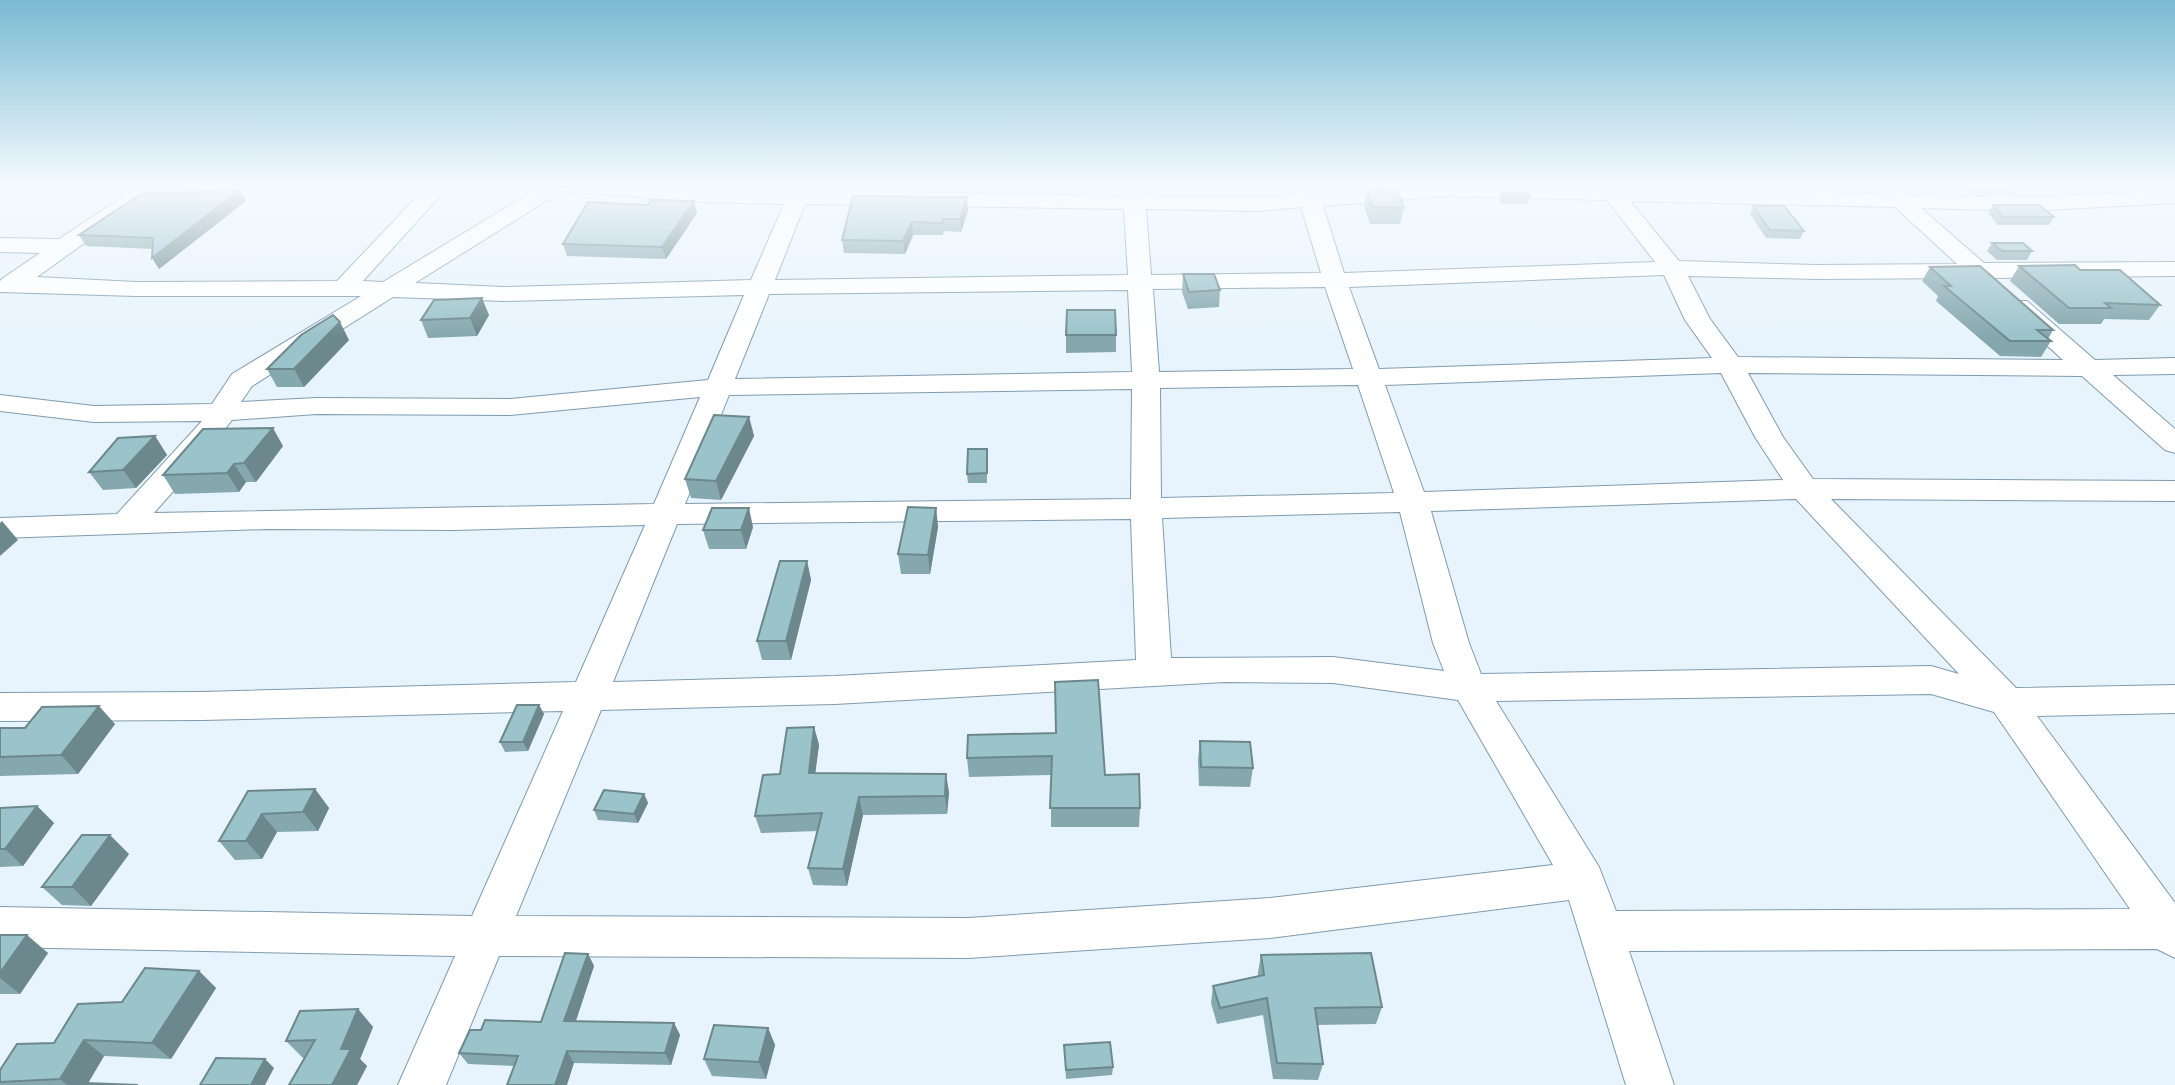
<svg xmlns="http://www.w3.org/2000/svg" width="2175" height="1085" viewBox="0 0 2175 1085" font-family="Lora,serif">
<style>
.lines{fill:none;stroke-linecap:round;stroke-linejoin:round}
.street-casing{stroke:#7f9baf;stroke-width:2}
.street{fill:#fff;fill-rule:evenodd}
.wall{fill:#85a8ae}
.shaded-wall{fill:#6c888d}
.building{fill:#9bc3ca;stroke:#6c888d;stroke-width:2}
</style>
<rect width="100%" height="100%" fill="#e8f4fd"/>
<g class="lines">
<defs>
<path id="street" d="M139,186h25l-127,91 99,5 201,-1 90,-95h22l-86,95 20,1 159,-96 247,5 3,-5h20l-1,5 313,5v-10h20l1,10 114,1 39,-2 -2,-9h20l3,7c191,-14 372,-4 563,1l11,-6 13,7 122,2 147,-6v12l-147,8 -107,-3 63,55 191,-1v14l-180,2 -11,5 -12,-5 -156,1 -128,-3 22,43 28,38 325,3 -54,-49 -3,-5 3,-5h18l68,59 80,-2v16l-62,1 62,54v24l-10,-3 -83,-74 -334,-3 35,64 30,42 362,2v20l-344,-2 185,189 159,-3v28l-138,3 138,187v55l-18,-9 -528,2 45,134h-48l-57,-185 -299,38 -302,20 -469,-2 -53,129h-48l57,-129 -455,-9v-40l472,9 91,-205 -361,9 -202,1v-28l202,-1 374,-10 69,-157 -191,5 -187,-1 -267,9v-20l117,-4 85,-93 -108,1 -94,-11v-16l94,11 118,-2 20,-30 129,-78h-225l-136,-4v-11l3,-3 37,-25 -40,-1v-14l59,1zM562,191l139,11 83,2 -33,76 -247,7 -89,-4zM1446,196l161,4 48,62 -311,11 -21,-67zM1630,201l265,6 62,57 -141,1 -137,-4zM805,204l319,5 4,66 -353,5zM1301,207l20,66 -170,2 -5,-66 113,2zM1664,275l21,45 27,38 -333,11 -30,-82zM1325,287l28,82 -194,3 -6,-83zM1128,290l4,82 -397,7 34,-85zM744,295l-36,85 -198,19 -194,-1 -75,4 11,-16 141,-89 111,4zM1721,373l34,64 28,43 -359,12 -39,-107zM1358,385l36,108 -233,5 -1,-110zM1132,389l-1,110 -446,5 44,-109zM700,397l-46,107 -500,9 51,-58 27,-35 84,-6 194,1zM1796,499l163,175 -28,-8 -450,8 -12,-31 -38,-132zM1400,512l33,131 11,28 -111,-14 -162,1 -9,-140zM1131,519l5,141 -301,16 -222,6 64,-158zM1225,682l108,1 125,17 95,165 -283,33 -302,20 -452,-2 85,-206 234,-6zM1931,694l63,18 136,197 -514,2 -17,-44 -103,-166z"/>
</defs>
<use href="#street" class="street-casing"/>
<use href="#street" class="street"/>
</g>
<g class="wall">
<polygon points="845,186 866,186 865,189 846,189"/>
<polygon points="1966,186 2015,186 2011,194 1972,193"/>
<polygon points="1367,189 1404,208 1400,224 1370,224 1364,206"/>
<polygon points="1501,192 1530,196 1528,204 1501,204 1499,200"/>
<polygon points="853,196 968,210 961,232 944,231 943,235 913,235 905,254 844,253 842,240"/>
<polygon points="246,201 159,269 153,249 86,246 79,235"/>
<polygon points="1993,205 2054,217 2049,225 1998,225 1988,213"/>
<polygon points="1753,206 1804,231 1800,239 1766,238 1750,214"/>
<polygon points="697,213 666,259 567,256 563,244"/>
<polygon points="1992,243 2032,251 2027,260 1997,260 1987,251"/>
<polygon points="2019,266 2080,270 2160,305 2149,320 2104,319 2101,324 2059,324 2010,281"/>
<polygon points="1930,267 2053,330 2048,339 2051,341 2041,357 2000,356 1936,301 1938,296 1922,281"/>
<polygon points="1183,274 1220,290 1219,307 1188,309 1182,292"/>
<polygon points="489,315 477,336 428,338 421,320"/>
<polygon points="1066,335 1116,335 1116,352 1066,353"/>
<polygon points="349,340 304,387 277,387 267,369"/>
<polygon points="749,417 754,436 721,500 691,498 685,479"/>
<polygon points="155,436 167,455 136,488 103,490 89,472"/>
<polygon points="283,446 256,482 246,482 239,492 175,494 163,475"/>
<polygon points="987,449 987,483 968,483 967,474"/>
<polygon points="936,508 938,527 930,574 901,574 898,554"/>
<polygon points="753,527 746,549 709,549 703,530"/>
<polygon points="807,561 811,580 791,660 762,660 757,641"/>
<polygon points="539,705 544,714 528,751 505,752 500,742"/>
<polygon points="115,724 78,774 0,776 0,728"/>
<polygon points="814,727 819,745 815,773 949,792 947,814 863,815 847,886 813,885 808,868 818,831 761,833 755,816 780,774"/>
<polygon points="1056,733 1140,808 1139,827 1051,827 1051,775 969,777 967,758"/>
<polygon points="1200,741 1253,768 1250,787 1199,786 1198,760"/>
<polygon points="315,789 329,808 318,831 277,832 262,859 235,860 219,841 248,791"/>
<polygon points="644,794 648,803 638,823 598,820 594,810"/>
<polygon points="37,806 54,823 23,866 0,867 0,808"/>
<polygon points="129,854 91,906 62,905 42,887"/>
<polygon points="0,935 48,953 20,994 0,994"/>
<polygon points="588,954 594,966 576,1021 674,1023 680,1035 671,1065 574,1063 514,1066 468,1064 459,1053 481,1030 541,1022"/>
<polygon points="1261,955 1382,1007 1376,1024 1317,1025 1323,1064 1318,1080 1273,1079 1263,1015 1217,1024 1211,1003 1213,986 1258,977 1258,972"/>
<polygon points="199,971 216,988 171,1059 104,1056 88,1083 138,1085 0,1085 0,1070 54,1043 122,1002"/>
<polygon points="358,1009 373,1027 360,1059 367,1066 357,1085 289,1085 304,1058 303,1058 286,1041"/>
<polygon points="768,1028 775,1045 766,1079 712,1076 704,1059"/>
<polygon points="1064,1045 1113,1067 1112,1075 1066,1079"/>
</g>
<g class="shaded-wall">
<polygon points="240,190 246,201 159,269 152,258"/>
<polygon points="967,197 968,210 961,232 960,219"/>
<polygon points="694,201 697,213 666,259 662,247"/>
<polygon points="912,222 913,235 905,254 903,241"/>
<polygon points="482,298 489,315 477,336 470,318"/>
<polygon points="340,322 349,340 304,387 294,369"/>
<polygon points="749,417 754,436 721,500 716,481"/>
<polygon points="273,428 283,446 256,482 244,463"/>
<polygon points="155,436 167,455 136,488 123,470"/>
<polygon points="234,464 246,482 239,492 227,473"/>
<polygon points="749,508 753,527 746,549 741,530"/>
<polygon points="936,508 938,527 930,574 928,555"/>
<polygon points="2,521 18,540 0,556 0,523"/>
<polygon points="807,561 811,580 791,660 786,641"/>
<polygon points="539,705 544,714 528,751 523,742"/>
<polygon points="99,706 115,724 78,774 61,755"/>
<polygon points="814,727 819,745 813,791 809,773"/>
<polygon points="946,774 949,792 947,814 945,796"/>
<polygon points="315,789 329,808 318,831 303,812"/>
<polygon points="644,794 648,803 638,823 634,814"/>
<polygon points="859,797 863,815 847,886 843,869"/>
<polygon points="37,806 54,823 23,866 5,849"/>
<polygon points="262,814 277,832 262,859 246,841"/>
<polygon points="110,835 129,854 91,906 72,887"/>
<polygon points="27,935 48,953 20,994 0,978 0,973"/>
<polygon points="588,954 594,966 572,1032 564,1021"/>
<polygon points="199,971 216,988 171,1059 152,1043"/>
<polygon points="358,1009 373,1027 360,1059 367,1066 357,1085 332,1085 341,1049"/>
<polygon points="674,1023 680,1035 671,1065 665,1053"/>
<polygon points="768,1028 775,1045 766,1079 759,1062"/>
<polygon points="84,1040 104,1056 87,1085 67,1085 60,1079"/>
<polygon points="567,1051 574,1063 567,1085 555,1085"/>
<polygon points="265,1059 274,1068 265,1085 251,1085"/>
</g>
<g class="building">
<polygon points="1396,187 1404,208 1372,207 1367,189"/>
<polygon points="240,190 152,258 153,238 79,235 141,194"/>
<polygon points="1501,192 1529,193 1530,196 1503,196"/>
<polygon points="853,196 967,197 960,219 943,219 942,223 912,222 903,241 842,240"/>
<polygon points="651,200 694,201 662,247 563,244 588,202 648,205"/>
<polygon points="1993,205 2039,205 2054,217 2003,217"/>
<polygon points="1753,206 1784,206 1804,231 1770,230"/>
<polygon points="1992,243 2023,243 2032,251 2002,251"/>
<polygon points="2075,265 2080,270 2120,270 2160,305 2105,303 2111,308 2069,308 2019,266"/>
<polygon points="1980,266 2053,330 2037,330 2051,341 2010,341 1944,286 1951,286 1930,267"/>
<polygon points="1183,274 1214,274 1220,290 1189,292"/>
<polygon points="482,298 470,318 421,320 434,300"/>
<polygon points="1067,310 1115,310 1116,335 1066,335"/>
<polygon points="333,315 340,322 294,369 267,369 301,335"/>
<polygon points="714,415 749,417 716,481 685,479"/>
<polygon points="273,428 244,463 234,464 227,473 163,475 203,429"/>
<polygon points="155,436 123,470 89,472 118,438"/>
<polygon points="968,449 987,449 987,473 967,474"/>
<polygon points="908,507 936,508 928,555 898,554"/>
<polygon points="712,508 749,508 741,530 703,530"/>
<polygon points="780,561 807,561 786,641 757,641"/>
<polygon points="1098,680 1105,775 1139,774 1140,808 1050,808 1052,756 967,758 968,735 1056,733 1055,682"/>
<polygon points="517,705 539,705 523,742 500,742"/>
<polygon points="99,706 61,755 0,757 0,728 25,728 42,707"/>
<polygon points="814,727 809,773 946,774 945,796 859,797 843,869 808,868 822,813 755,816 763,775 780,774 787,728"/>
<polygon points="1200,741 1250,742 1253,768 1201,767"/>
<polygon points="315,789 303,812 262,814 246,841 219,841 248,791"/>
<polygon points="604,790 644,794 634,814 594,810"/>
<polygon points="37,806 5,849 0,849 0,808"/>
<polygon points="82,835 110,835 72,887 42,887"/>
<polygon points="0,935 27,935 0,973"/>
<polygon points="565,953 588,954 564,1021 674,1023 665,1053 567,1051 555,1085 507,1085 518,1056 459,1053 470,1030 481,1030 485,1020 541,1022"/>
<polygon points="1371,953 1382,1007 1315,1008 1323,1064 1277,1063 1267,998 1220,1008 1213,986 1264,975 1261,955"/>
<polygon points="145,968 199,971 152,1043 84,1040 60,1079 0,1082 0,1070 17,1044 54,1043 78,1004 122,1002"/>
<polygon points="358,1009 341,1049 351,1049 332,1085 289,1085 315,1040 286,1041 300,1011"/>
<polygon points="714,1025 768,1028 759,1062 704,1059"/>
<polygon points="1110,1042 1113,1067 1066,1070 1064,1045"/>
<polygon points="216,1058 265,1059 251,1085 200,1085"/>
<polygon points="85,1083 138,1085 84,1085"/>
</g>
<linearGradient id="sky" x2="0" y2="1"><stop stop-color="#79bad2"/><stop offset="0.55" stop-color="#f5fafe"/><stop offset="1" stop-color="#f5fafe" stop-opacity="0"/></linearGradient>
<rect width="2175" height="337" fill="url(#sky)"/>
</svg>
